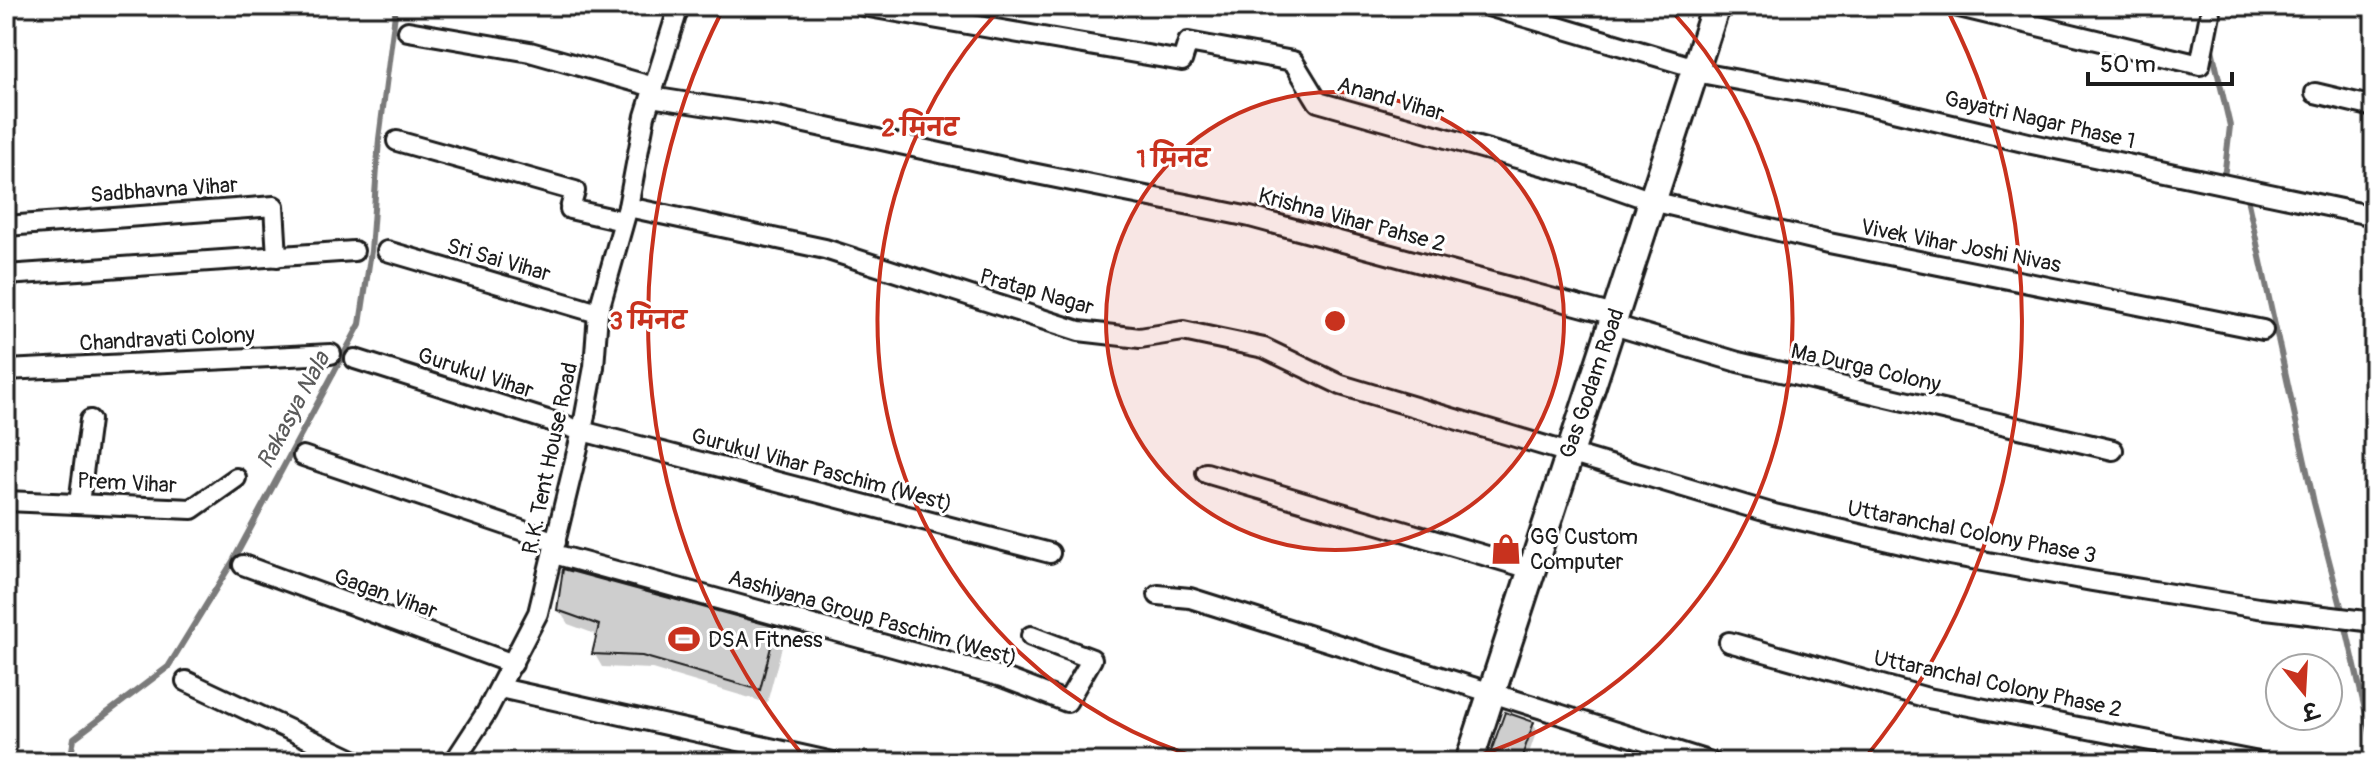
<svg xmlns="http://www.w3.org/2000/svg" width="2380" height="768" viewBox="0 0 2380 768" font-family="Pangolin,'Playpen Sans Deva',sans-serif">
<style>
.shadow{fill:#0003}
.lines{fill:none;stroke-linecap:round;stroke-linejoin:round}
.stream{stroke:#7a7a7a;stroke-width:6}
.building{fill:#cecece;stroke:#1c1c1c;stroke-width:2}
.street-casing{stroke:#1c1c1c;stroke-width:24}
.secondary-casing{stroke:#1c1c1c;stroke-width:32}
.street{stroke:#fff;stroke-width:18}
.secondary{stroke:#fff;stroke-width:26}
.ring{fill:none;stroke:#c8321e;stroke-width:4}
.labels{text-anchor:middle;stroke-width:6;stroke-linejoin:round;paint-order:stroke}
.street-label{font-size:22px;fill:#1c1c1c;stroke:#fff}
.poi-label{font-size:22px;fill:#1c1c1c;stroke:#fff;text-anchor:start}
.water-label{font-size:24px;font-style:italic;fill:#5a5a5a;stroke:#fff}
.centre{fill:#c8321e;stroke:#fff;stroke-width:4}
.ring-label{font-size:24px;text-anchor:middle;font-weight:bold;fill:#c8321e;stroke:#fff;stroke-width:6;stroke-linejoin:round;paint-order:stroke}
</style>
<rect width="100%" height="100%" fill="#fff"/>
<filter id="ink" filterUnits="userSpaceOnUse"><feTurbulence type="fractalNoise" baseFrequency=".0125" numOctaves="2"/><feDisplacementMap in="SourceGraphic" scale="16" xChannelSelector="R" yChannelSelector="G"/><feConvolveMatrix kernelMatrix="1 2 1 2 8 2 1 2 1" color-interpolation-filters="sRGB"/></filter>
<g filter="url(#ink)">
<g class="shadow">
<polygon points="559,610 775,629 783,643 767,703 652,669 602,667 594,653 598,635 568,624"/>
<polygon points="1533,724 1537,730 1526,762 1494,762 1491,757"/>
</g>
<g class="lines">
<g class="stream">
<polyline points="2211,45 2230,126 2224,178"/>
<polyline points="2247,198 2314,503 2342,610"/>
<polyline points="2345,623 2374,749"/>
<polyline points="70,762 74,738 168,667 233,561 360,324 371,251 379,139 396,6"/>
</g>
</g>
<g class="building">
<polygon points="563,569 776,627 760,690 642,656 592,654 599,625 557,610"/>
<polygon points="1505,712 1534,722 1520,762 1489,757"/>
</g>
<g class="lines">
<defs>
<g id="street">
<polyline points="863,6 1182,61 1188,42 1293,61 1318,102 1581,176 1652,201 1829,243 2263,330"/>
<polyline points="1488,6 1696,68"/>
<polyline points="1955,6 2200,65 2210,14"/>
<polyline points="408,31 530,52 654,87"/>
<polyline points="1695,72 1847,100 2032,144 2374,216"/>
<polyline points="2315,93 2374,107"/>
<polyline points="651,97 778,117 1017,170 1250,217 1614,315"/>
<polyline points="397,141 575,191 570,209 623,221"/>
<polyline points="628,207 825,249 1079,331 1140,338 1183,331 1264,348 1341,385 1774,514 1944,554 2092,581 2258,608 2374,622"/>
<polyline points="6,226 274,206 277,257"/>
<polyline points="387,251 598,313"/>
<polyline points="6,275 354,251"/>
<polyline points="1610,324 1738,362 2113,450"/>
<polyline points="355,359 582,431 1050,553"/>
<polyline points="6,370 331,354"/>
<polyline points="303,456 556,542"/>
<polyline points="1206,473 1531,569"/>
<polyline points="6,501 192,509 236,478"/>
<polyline points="79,503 90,420"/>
<polyline points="554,554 1002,677 1067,702 1092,659 1031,636"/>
<polyline points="243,565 513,664"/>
<polyline points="1158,595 1190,598 1711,762"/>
<polyline points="1729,642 1928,698 2259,762"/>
<polyline points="186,681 358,762"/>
<polyline points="500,688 833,762"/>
<polyline points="454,762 486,713 538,613 582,431 594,367 598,313 628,207 645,116 679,6"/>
</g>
<polyline id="secondary" points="1469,762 1716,6"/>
</defs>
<use href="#street" class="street-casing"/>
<use href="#secondary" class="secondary-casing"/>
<use href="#street" class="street"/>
<use href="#secondary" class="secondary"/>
</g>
</g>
<circle cx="1335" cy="321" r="229" fill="#c8321e" fill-opacity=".12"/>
<g class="ring">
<circle cx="1335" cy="321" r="229"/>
<path d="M1209 761A458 458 0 0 1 1000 9M1670 9A458 458 0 0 1 1461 761"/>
<path d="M805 758A687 687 0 0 1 723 9M1947 9A687 687 0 0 1 1865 758"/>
</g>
<defs>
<symbol id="shop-bare" viewBox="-9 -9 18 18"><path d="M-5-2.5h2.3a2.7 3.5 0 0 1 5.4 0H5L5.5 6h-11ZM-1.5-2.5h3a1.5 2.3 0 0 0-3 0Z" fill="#c8321e" stroke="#fff" stroke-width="2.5" paint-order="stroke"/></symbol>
<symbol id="stadium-bare" viewBox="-9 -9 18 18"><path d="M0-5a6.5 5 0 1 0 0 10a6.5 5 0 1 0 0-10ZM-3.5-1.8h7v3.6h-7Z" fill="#c8321e" stroke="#fff" stroke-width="2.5" paint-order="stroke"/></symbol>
</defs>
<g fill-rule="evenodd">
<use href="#shop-bare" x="1484" y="527" width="44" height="44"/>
<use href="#stadium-bare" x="662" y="617" width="44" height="44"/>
</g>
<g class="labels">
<g class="street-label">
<text transform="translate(1391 98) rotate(16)" y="8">Anand Vihar</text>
<text transform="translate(2040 119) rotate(13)" y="8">Gayatri Nagar Phase 1</text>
<text transform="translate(164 189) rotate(-4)" y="8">Sadbhavna Vihar</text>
<text transform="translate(1352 219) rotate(15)" y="8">Krishna Vihar Pahse 2</text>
<text transform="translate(1961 245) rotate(11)" y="8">Vivek Vihar Joshi Nivas</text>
<text transform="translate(499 259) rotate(16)" y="8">Sri Sai Vihar</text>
<text transform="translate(1037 291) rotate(16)" y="8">Pratap Nagar</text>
<text transform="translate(167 338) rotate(-3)" y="8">Chandravati Colony</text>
<text transform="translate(1866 367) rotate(13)" y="8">Ma Durga Colony</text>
<text transform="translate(476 372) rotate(18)" y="8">Gurukul Vihar</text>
<text transform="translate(1591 383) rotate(-71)" y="8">Gas Godam Road</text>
<text transform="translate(549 458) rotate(-78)" y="8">R.K. Tent House Road</text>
<text transform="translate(822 469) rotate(15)" y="8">Gurukul Vihar Paschim (West)</text>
<text transform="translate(127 482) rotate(3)" y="8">Prem Vihar</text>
<text transform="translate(1972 531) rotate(11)" y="8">Uttaranchal Colony Phase 3</text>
<text transform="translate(386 593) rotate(20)" y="8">Gagan Vihar</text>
<text transform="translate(873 617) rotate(16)" y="8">Aashiyana Group Paschim (West)</text>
<text transform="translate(1998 683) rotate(12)" y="8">Uttaranchal Colony Phase 2</text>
</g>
<g class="poi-label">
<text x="1530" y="544">GG Custom<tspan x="1530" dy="25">Computer</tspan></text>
<text x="708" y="647">DSA Fitness</text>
</g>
<g class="water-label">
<text transform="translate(293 410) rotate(-62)" y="8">Rakasya Nala</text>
</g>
</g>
<circle cx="1335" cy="321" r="12" class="centre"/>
<g class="ring-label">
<text x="920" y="136">2 मिनट</text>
<text x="1173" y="167">1 मिनट</text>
<text x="648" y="329">3 मिनट</text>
</g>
<rect width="2380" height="768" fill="none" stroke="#fff" stroke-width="32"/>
<rect x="16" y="16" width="2348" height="736" fill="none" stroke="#1c1c1c" stroke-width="3" filter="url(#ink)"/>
<g transform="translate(2304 692) rotate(162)"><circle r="38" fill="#ffffff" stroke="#a4a4a4" stroke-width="2"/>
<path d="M0-6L14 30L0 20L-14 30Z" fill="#c8321e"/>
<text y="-12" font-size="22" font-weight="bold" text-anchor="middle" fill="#1c1c1c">उ</text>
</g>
<path d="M2088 72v12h144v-12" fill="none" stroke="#1c1c1c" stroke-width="4"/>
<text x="2100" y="72" font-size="24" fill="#1c1c1c" stroke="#ffffff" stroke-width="6" paint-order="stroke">50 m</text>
</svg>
